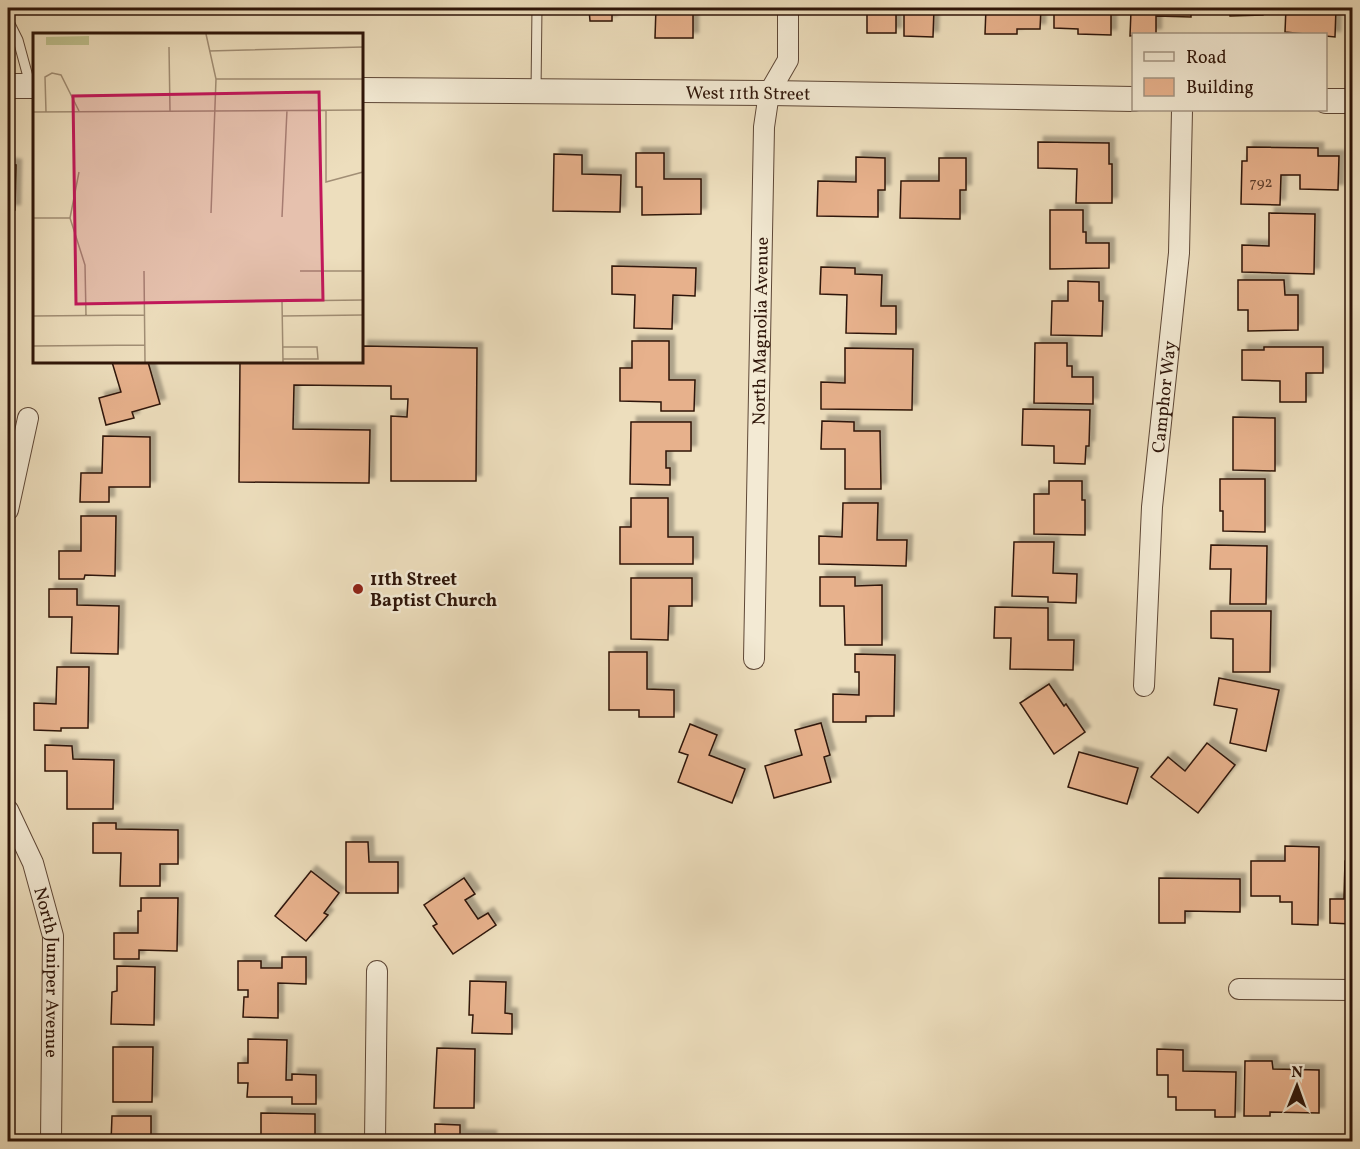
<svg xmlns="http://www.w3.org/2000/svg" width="1360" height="1149" viewBox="0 0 1360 1149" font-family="Vollkorn,serif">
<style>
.building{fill:#e7b18c;stroke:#2e1509;stroke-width:1.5;filter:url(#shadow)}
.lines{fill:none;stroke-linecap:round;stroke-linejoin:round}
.service-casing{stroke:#5e4736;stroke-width:11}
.minor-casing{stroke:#5e4736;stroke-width:22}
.tertiary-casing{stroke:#5e4736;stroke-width:26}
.service{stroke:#f3ead4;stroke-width:9}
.minor{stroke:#f3ead4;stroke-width:20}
.tertiary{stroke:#f3ead4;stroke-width:24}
.poi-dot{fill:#8f2418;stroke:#f3ead4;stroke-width:2}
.labels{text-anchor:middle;stroke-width:5;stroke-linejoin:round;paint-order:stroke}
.number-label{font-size:15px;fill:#5c3c2a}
.street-label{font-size:18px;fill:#2e1509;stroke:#f3ead4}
.poi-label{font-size:18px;font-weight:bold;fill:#2e1509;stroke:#f3ead4;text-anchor:start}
.inset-road{fill:none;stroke:#a18e75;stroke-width:1.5}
.view{fill:#c2185b;fill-opacity:0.15;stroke:#c2185b;stroke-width:3}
.inset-edge{fill:none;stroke:#2e1509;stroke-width:3}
</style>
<defs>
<filter id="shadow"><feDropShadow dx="5.5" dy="-5.5" stdDeviation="1.5" flood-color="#0004"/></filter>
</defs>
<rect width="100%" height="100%" fill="#eddebd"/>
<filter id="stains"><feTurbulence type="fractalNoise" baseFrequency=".00333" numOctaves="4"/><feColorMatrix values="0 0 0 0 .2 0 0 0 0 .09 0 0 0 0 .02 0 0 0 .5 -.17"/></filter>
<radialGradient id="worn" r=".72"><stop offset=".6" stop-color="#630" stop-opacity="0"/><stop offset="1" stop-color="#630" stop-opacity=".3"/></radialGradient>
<g class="building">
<polygon points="578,8 612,8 612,21 590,21 589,9 578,9"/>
<polygon points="656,8 725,8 725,12 693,12 693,38 655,38"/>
<polygon points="838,8 896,8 896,33 867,33 867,10 838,9"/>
<polygon points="904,8 934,8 933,37 904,36"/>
<polygon points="986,8 1041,8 1040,29 1017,29 1017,34 985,34"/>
<polygon points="1054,8 1111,8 1111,35 1078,34 1078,29 1054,28"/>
<polygon points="1137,8 1191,8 1191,17 1156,16 1156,34 1130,36 1131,11 1137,11"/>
<polygon points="1212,8 1263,8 1263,15 1230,16 1230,12 1212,12"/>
<polygon points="1286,8 1336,8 1335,37 1285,32"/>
<polygon points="1038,142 1109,143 1109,164 1112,164 1112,203 1076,203 1077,169 1038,168"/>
<polygon points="1247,147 1318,148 1318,156 1339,156 1338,190 1300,189 1300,175 1281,175 1280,205 1241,204 1242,161 1247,161"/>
<polygon points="636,153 664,153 664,179 701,179 701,214 642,215 642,187 636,187"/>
<polygon points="554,154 582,155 582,174 621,175 620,212 553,211"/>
<polygon points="856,157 885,158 885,190 878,190 878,217 817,216 818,181 856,182"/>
<polygon points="939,158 966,158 966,190 960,190 960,219 900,218 901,181 939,181"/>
<polygon points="8,164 16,165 15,210 8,210"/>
<polygon points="1050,210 1083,210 1083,232 1086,232 1086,243 1109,243 1109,268 1050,269"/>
<polygon points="1269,213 1315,214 1314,274 1242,272 1242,245 1269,246"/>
<polygon points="612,266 696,268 695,296 673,295 672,329 634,328 635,295 612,294"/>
<polygon points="821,267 855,268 855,274 882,275 881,306 896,306 896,334 846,333 847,295 820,294"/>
<polygon points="1238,280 1284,280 1285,295 1298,295 1298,330 1248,331 1248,310 1238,310"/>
<polygon points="1068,281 1099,282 1099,301 1103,301 1102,336 1051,335 1052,301 1068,301"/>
<polygon points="632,341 669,341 669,380 695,380 694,411 661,411 661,402 620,401 620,368 632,368"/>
<polygon points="1035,343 1067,343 1067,366 1072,366 1072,377 1093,377 1093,404 1034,403"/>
<polygon points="362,346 477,348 476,481 391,481 391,416 407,417 408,399 391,399 391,386 294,385 293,429 370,430 369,483 239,482 240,362 362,362"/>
<polygon points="1264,347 1323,347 1323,373 1306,373 1306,402 1280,402 1280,381 1242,380 1242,350 1264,350"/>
<polygon points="845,348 913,349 912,410 821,409 821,382 845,383"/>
<polygon points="112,362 148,362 160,404 132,412 134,418 106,425 99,398 121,392"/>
<polygon points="1023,409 1090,410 1089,446 1086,446 1085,464 1054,463 1054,446 1022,445"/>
<polygon points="1233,417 1275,418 1275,471 1233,470"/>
<polygon points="822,421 854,422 854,431 880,431 881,489 845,489 845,449 821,449"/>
<polygon points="631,422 691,422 691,451 666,451 666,468 670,468 670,485 630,484"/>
<polygon points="103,436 150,437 150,487 109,487 109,502 80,502 81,473 102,473"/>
<polygon points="1220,479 1265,479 1265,532 1223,531 1223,511 1220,511"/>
<polygon points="1049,481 1082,481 1082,500 1085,500 1085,535 1034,534 1034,494 1049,494"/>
<polygon points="631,498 668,498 668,537 693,537 693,564 620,564 620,527 631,527"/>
<polygon points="843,503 878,503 877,540 907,540 906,566 819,564 819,536 842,537"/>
<polygon points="81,516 116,516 115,576 85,575 84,579 59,579 59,551 81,551"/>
<polygon points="1014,542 1054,542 1053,573 1077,574 1076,603 1048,602 1048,597 1012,596"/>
<polygon points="1211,545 1267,546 1266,604 1230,604 1231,569 1210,569"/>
<polygon points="820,577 855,577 855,586 882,585 882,645 845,645 844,606 820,606"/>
<polygon points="631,578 692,578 692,606 669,606 668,640 631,639"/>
<polygon points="49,589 77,589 77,605 119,606 118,654 71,653 72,617 49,617"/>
<polygon points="995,607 1048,608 1048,640 1074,640 1073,670 1010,669 1011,638 994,638"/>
<polygon points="1211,611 1271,611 1270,672 1233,672 1233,639 1211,638"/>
<polygon points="609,652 647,652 647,689 674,690 674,717 639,717 639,710 609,710"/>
<polygon points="855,654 895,655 894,716 866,716 866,722 833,722 833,694 859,695 859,672 855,672"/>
<polygon points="57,667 89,667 88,728 61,728 61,731 34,730 34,703 56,704"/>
<polygon points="1219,678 1279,690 1266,751 1230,743 1237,709 1214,705"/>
<polygon points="1049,684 1064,706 1066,704 1085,732 1054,754 1020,703"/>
<polygon points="821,723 830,755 824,757 831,782 774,798 765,766 802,755 795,730"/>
<polygon points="690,724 717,735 709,755 745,769 732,803 678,782 688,755 679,752"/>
<polygon points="1207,743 1235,765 1198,813 1151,777 1168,757 1185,771"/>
<polygon points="45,745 72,746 73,759 114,760 113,809 67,809 67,771 45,771"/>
<polygon points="1079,752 1138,768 1127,804 1068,787"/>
<polygon points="93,823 116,823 116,829 178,830 178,864 160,864 160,886 120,886 121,853 93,853"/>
<polygon points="346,842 368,842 369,862 398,862 398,893 346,893"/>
<polygon points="1285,846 1319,847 1318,925 1292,924 1292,902 1280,902 1280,896 1251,896 1251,861 1285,861"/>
<polygon points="1345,861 1352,861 1352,924 1330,923 1330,899 1344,899"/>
<polygon points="311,871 339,893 324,913 328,915 306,941 275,916"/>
<polygon points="464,878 475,894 465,900 478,919 488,913 496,925 453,954 433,926 437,924 424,905"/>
<polygon points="1159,878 1240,879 1240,912 1185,911 1185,923 1159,923"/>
<polygon points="141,898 178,898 177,951 139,950 139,959 114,959 114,933 138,933 138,911 141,911"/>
<polygon points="282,957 306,957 306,984 278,983 278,1018 243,1017 244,997 248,997 248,990 238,990 238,961 261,961 261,968 282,968"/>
<polygon points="117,966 155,967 154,1025 111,1024 112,992 117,991"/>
<polygon points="470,981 506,982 505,1013 512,1014 512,1034 472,1033 473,1015 469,1015"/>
<polygon points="248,1039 287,1040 286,1080 292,1080 292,1074 316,1075 316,1104 292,1104 292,1097 247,1097 248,1083 238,1083 238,1063 248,1063"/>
<polygon points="113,1047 153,1047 152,1102 113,1102"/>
<polygon points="437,1048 475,1049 474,1108 434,1108"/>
<polygon points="1157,1049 1183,1050 1183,1071 1236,1072 1235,1117 1215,1117 1215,1110 1176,1110 1176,1097 1168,1097 1168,1075 1157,1075"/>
<polygon points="1245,1061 1272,1061 1273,1069 1319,1070 1319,1113 1270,1112 1270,1116 1244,1116"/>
<polygon points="261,1113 315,1114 315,1141 261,1142"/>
<polygon points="112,1116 151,1116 151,1142 111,1142"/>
<polygon points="435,1124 460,1125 460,1135 491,1136 491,1142 435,1142"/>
</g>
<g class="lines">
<defs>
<g id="service">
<polyline points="8,20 18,40 30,84"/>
<polyline points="536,91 537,8"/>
</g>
<g id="minor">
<polyline points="8,510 28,418"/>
<path id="s1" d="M754,659l10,-532 5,-34 19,-33v-52"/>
<path id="s2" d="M1144,686l8,-179 27,-254 3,-143"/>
<path id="s3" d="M8,810l25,53 20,73 -2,206"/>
<polyline points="1239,989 1352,990"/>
<polyline points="375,1142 377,971"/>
</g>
<g id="tertiary">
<polyline points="8,86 34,86"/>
<path id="s4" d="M362,90l407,3 365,6"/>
<polyline points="1326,101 1352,101"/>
</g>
</defs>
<use href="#service" class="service-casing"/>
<use href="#minor" class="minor-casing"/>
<use href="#tertiary" class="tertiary-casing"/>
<use href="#service" class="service"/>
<use href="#minor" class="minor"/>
<use href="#tertiary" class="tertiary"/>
</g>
<circle class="poi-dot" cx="358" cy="589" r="6"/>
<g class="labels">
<g class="number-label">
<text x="1261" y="187">792</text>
</g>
<g class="street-label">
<text dy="6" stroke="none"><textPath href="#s4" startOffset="386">West 11th Street</textPath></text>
<text dy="6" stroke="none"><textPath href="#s1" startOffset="328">North Magnolia Avenue</textPath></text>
<text dy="6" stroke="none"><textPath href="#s2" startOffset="290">Camphor Way</textPath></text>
<text dy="6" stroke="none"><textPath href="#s3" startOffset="170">North Juniper Avenue</textPath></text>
</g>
<g class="poi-label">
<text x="370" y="585">11th Street<tspan x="370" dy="21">Baptist Church</tspan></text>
</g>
</g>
<g transform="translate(33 33)">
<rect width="330" height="330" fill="#eddebd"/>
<path d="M56,3v9h-43v-8z" fill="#bec08d"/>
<path class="inset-road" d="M173,1l10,45 -5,134M136,14l1,64M176,18l154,-4M183,46h147M293,77v72l37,-10M0,79l330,-2M13,79l-1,-35 7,-4 9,2 18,36M46,139l-9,46 15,47 1,51M249,184l5,-107M0,185h37M111,238l1,91M267,238h63M0,283l111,-1M249,283l81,-1M0,313l112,-1M250,314h34l1,12h-35M250,329l-1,-61 81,-1"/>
<path class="view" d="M286,59l4,208 -247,4 -3,-208z"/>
<rect width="330" height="330" class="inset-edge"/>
</g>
<rect width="1360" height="1149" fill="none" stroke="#eddebd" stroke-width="30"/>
<rect x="9" y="9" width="1342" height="1131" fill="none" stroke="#2e1509" stroke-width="3"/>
<rect x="15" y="15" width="1330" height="1119" fill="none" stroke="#2e1509" stroke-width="1.5"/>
<rect x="1132" y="33" width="195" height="78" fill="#f3ead4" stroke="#a49583" stroke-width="1.5"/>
<rect x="1144" y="52" width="30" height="9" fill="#f3ead4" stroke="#a49583" stroke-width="1.5"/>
<text x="1186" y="63" font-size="18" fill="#2e1509">Road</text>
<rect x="1144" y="78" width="30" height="18" fill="#e7b18c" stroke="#a49583" stroke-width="1.5"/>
<text x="1186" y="93" font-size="18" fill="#2e1509">Building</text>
<g transform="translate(1297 1086) rotate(1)" stroke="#f3ead4" stroke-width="4.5" paint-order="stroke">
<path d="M0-4.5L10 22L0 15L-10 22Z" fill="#2e1509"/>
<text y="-9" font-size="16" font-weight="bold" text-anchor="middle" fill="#2e1509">N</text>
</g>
<rect width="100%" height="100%" filter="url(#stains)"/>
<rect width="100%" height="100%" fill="url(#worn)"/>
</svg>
